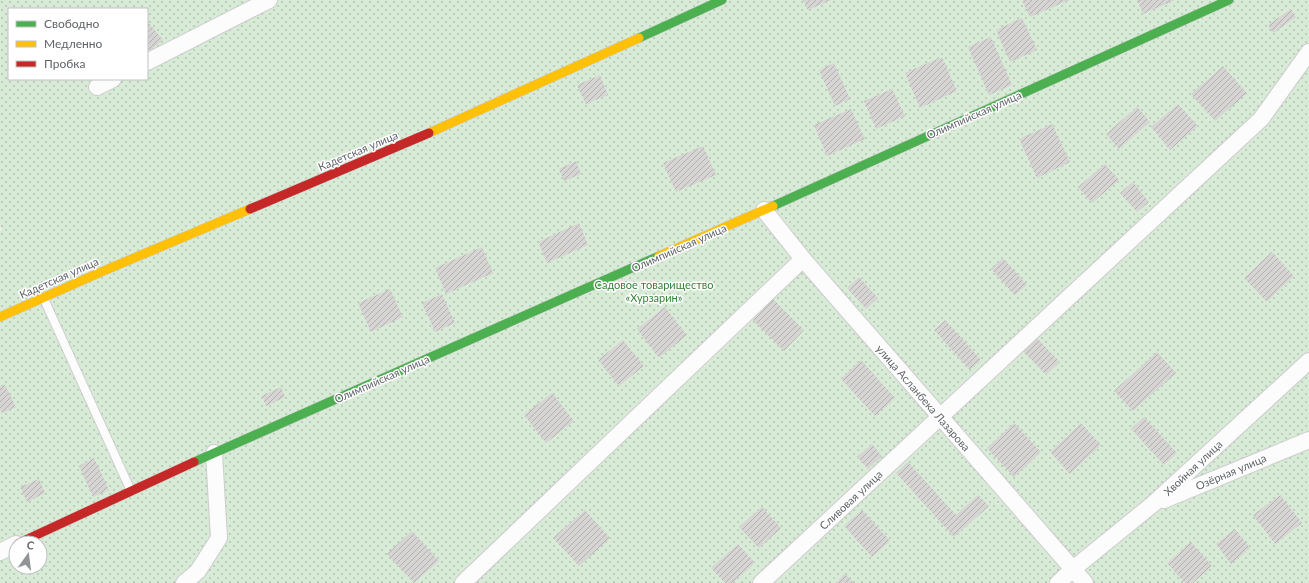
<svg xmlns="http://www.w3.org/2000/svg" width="1309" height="583" viewBox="0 0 1309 583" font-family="Lato,sans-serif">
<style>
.garden{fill:url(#garden-dots);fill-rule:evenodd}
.building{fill:url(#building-hatch)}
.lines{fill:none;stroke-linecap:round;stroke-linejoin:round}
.lane-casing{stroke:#cbcccc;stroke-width:10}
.street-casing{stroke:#cbcccc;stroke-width:18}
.fast-casing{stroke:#cacacb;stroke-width:10}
.slow-casing{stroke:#cacacb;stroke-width:10}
.jam-casing{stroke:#cacacb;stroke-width:10}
.lane{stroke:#fdfcfc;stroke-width:8}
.street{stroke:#fdfcfc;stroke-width:16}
.fast{stroke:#4caf50;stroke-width:9}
.slow{stroke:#ffc107;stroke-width:9}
.jam{stroke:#c62828;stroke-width:9}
.labels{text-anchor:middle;stroke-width:3;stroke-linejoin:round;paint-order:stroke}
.street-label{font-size:11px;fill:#5f6368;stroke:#fff}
.park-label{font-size:11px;fill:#348238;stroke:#fff}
</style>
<defs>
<pattern id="garden-dots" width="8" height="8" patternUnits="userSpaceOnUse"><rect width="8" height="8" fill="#d8ebd6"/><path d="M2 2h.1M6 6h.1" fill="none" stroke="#b2c2b1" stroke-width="1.8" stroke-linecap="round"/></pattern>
<pattern id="building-hatch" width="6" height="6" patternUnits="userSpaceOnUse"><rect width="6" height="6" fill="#d6d5d3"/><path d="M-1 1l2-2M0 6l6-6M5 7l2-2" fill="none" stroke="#b1b0af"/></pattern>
</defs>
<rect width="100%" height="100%" fill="#efeeea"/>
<path class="garden" d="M0,0h1309v583h-1309v-352l2,-1 -2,-4zM9,9h138v70h-138zM16,543h24v24h-24z"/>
<g class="building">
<polygon points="803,0 831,0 808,10"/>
<polygon points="1022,0 1069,0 1030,17"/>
<polygon points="1137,0 1175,0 1143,14"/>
<polygon points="1291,9 1296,17 1273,33 1268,25"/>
<polygon points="1022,18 1037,50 1010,62 996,30"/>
<polygon points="147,21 163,40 150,51 147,48"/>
<polygon points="991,37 1012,85 989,95 968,47"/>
<polygon points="942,57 957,91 920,108 905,73"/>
<polygon points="834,63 850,99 835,106 819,70"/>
<polygon points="1223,66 1247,93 1215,121 1191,94"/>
<polygon points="600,75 608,95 586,104 577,85"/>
<polygon points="892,89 905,116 876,129 864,101"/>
<polygon points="1178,104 1198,126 1170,150 1151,127"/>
<polygon points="1137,107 1150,122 1119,149 1106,134"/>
<polygon points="851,109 865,139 827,156 814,125"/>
<polygon points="1052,124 1070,162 1037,178 1019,139"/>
<polygon points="703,146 716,175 676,192 663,163"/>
<polygon points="576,161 581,174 564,181 559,169"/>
<polygon points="1105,164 1119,180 1092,203 1078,187"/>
<polygon points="1133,182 1149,202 1137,212 1120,193"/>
<polygon points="579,223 588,245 547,263 538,242"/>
<polygon points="482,247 493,273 446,294 435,268"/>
<polygon points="1272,252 1294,276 1267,302 1244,278"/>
<polygon points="1003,258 1027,285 1015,295 991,269"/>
<polygon points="859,277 878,298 866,309 847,288"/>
<polygon points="390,289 403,317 371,332 358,303"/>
<polygon points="442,294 455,323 435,332 422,303"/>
<polygon points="773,299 804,330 784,351 753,320"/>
<polygon points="665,307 687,335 659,358 637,329"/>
<polygon points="945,320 981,360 970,370 934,330"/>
<polygon points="1037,338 1060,362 1046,375 1023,351"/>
<polygon points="623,340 644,366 619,386 598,360"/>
<polygon points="1157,352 1176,373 1133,411 1114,391"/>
<polygon points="861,360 895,398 875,416 841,379"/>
<polygon points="5,385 16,407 2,413 0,410 0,387"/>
<polygon points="281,387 285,397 266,406 262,396"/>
<polygon points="552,393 574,421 546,443 524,415"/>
<polygon points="1144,417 1177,453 1164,465 1131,429"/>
<polygon points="1014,423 1041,452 1014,477 987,448"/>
<polygon points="1081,423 1101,445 1070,474 1050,452"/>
<polygon points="872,444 882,456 868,469 857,457"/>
<polygon points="94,458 109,490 93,497 79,466"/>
<polygon points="908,462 956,515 978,495 989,506 954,537 896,473"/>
<polygon points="39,479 45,493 27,502 20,487"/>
<polygon points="1280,495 1302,523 1275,544 1253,515"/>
<polygon points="762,507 781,528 759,548 739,527"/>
<polygon points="585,510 610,538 579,566 553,538"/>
<polygon points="862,510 890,541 872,557 844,526"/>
<polygon points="1235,529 1250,548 1231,564 1216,544"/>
<polygon points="412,531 439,561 414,583 387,554"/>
<polygon points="1191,542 1212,566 1193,583 1185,583 1167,563"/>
<polygon points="738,544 755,563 732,583 725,583 711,568"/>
<polygon points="845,574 854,583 835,583"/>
</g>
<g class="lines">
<defs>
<polyline id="lane" points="44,299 131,491"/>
<g id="street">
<polyline points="147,62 269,0"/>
<polyline points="97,87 113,79"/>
<polyline points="764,210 803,259 1085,583"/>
<polyline points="1164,500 1309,440"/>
<polyline points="0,552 16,544"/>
<polyline points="184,583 198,571 219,538 214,453"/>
<polyline points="463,583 803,259"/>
<polyline points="761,583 1261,119 1309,52"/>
<polyline points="1058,583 1073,569 1153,504 1309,361"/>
</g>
<g id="fast">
<polyline points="639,38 722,0"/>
<polyline points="773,206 1229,0"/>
<polyline points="194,462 659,256"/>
</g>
<g id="slow">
<polyline points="429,133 639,38"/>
<polyline points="659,256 773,206"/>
<polyline points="0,317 101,272 250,209"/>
</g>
<g id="jam">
<polyline points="250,209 429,133"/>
<polyline points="19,543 194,462"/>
</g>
</defs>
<use href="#lane" class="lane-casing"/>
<use href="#street" class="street-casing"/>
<use href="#fast" class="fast-casing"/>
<use href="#slow" class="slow-casing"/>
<use href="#jam" class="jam-casing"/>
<use href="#lane" class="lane"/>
<use href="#street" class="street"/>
<use href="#fast" class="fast"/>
<use href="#slow" class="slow"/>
<use href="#jam" class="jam"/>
</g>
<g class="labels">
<g class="street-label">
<text transform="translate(974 115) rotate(-24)" y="4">Олимпийская улица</text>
<text transform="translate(358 151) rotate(-23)" y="4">Кадетская улица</text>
<text transform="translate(679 248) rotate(-24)" y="4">Олимпийская улица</text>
<text transform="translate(59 278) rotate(-24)" y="4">Кадетская улица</text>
<text transform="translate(382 379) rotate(-24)" y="4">Олимпийская улица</text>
<text transform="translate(923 398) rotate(49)" y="4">улица Асланбека Лазарова</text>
<text transform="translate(1193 468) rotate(-43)" y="4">Хвойная улица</text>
<text transform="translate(1231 472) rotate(-23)" y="4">Озёрная улица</text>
<text transform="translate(851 500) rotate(-43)" y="4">Сливовая улица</text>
</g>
<g class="park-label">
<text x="654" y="289">Садовое товарищество<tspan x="654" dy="13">«Хурзарин»</tspan></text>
</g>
</g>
<rect x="8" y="8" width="140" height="72" fill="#ffffff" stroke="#bfc1c3"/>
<rect x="16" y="21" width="20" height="6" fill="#4caf50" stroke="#bfc1c3"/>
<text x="44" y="28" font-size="12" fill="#5f6368">Свободно</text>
<rect x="16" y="41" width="20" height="6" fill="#ffc107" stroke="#bfc1c3"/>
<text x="44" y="48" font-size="12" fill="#5f6368">Медленно</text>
<rect x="16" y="61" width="20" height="6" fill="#c62828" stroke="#bfc1c3"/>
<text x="44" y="68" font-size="12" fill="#5f6368">Пробка</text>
<g transform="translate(28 555) rotate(14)"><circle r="19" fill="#ffffff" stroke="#bfc1c3"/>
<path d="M0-3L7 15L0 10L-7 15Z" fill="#919496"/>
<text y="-6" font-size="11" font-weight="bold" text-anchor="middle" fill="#5f6368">С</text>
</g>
</svg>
